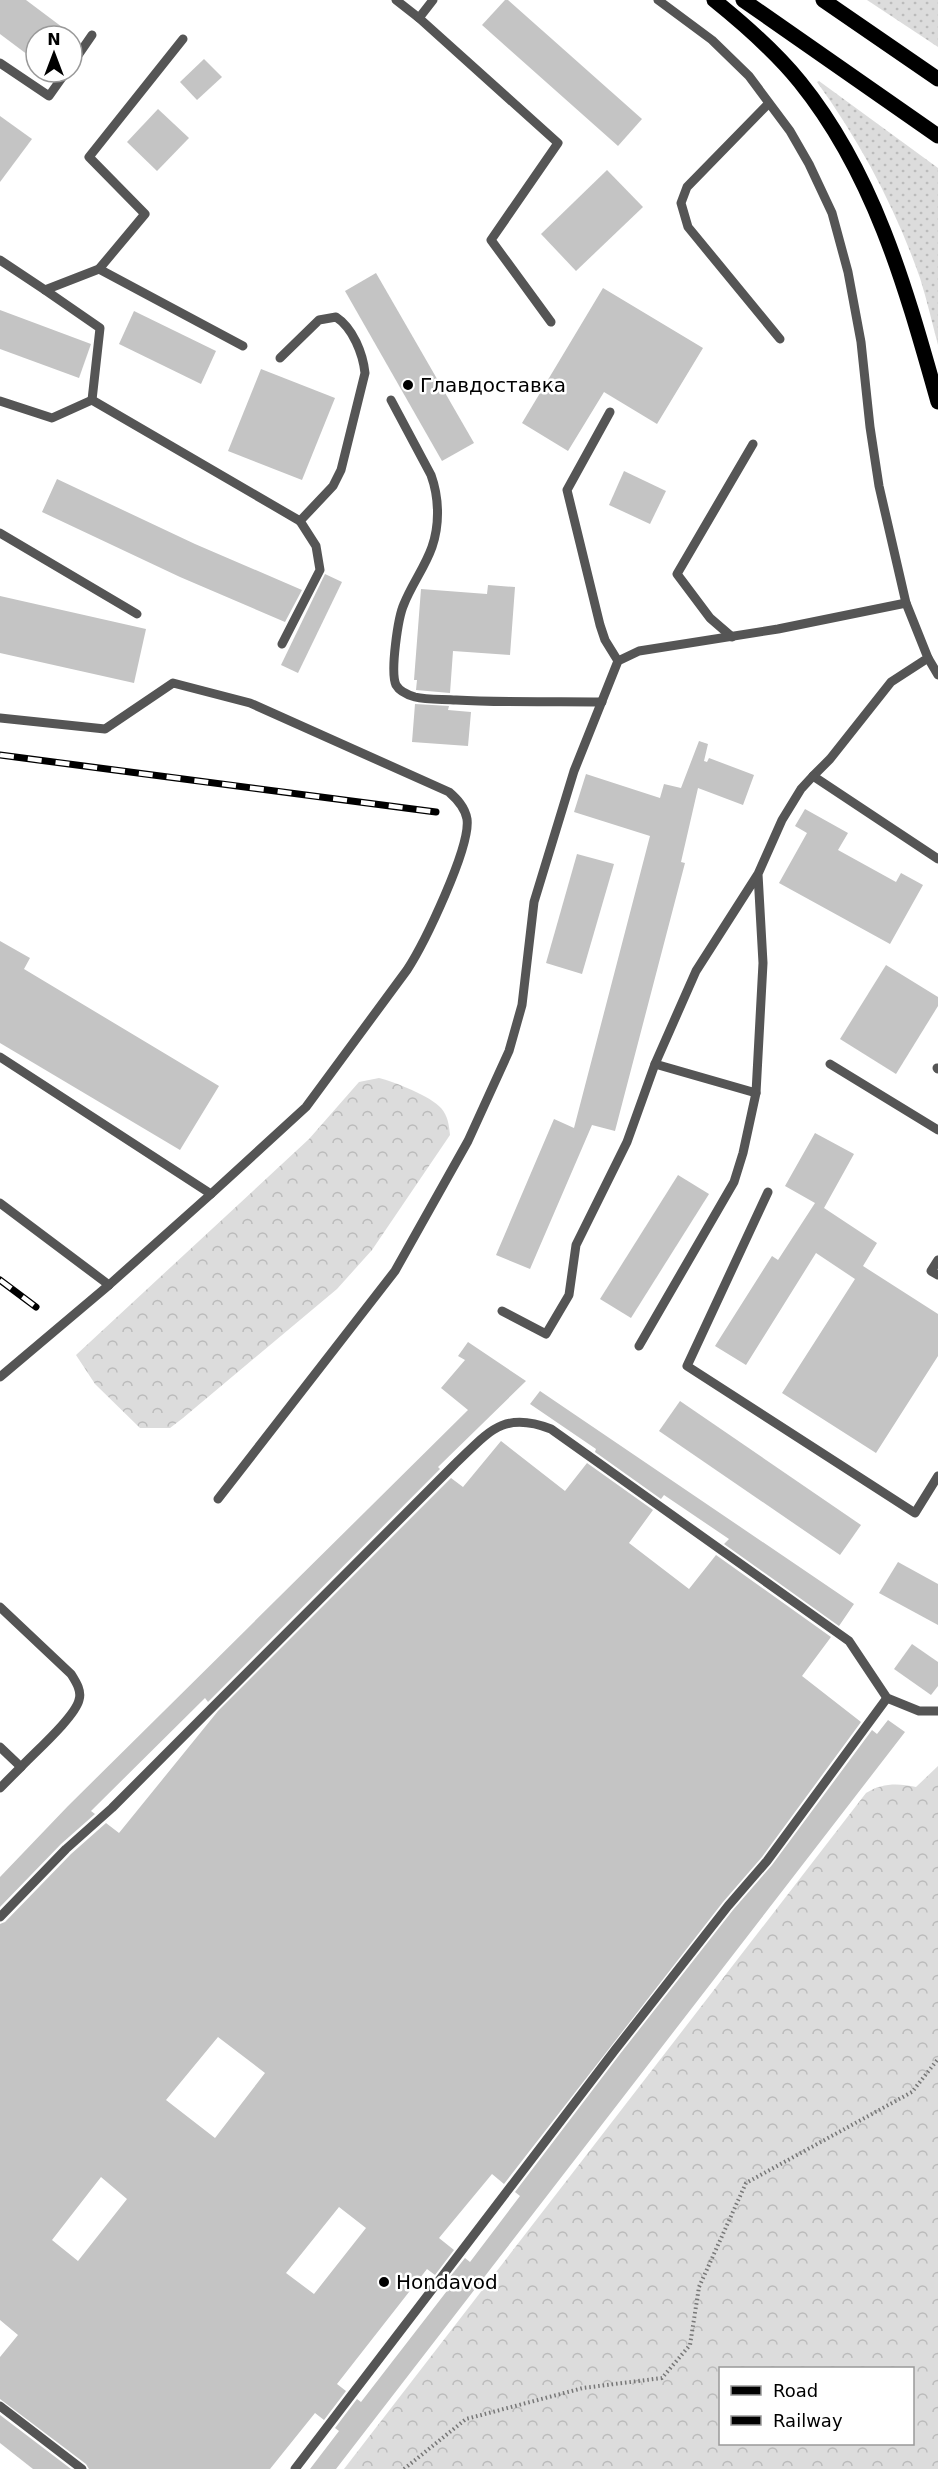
<svg xmlns="http://www.w3.org/2000/svg" width="938" height="2469" viewBox="0 0 938 2469" font-family="'DejaVu Sans',sans-serif">
<style>
.grass{fill:url(#grass-dots)}
.forest{fill:url(#forest-crowns);fill-rule:evenodd}
.building{fill:#c4c4c4;fill-rule:evenodd}
.lines{fill:none;stroke-linecap:round;stroke-linejoin:round}
.path{stroke:#777;stroke-width:4;stroke-dasharray:1.5 3;stroke-linecap:butt}
.service{stroke:#555;stroke-width:9}
.primary{stroke:#000;stroke-width:15}
.rail-casing{stroke:#000;stroke-width:7}
.rail{stroke:#fff;stroke-width:4.5;stroke-dasharray:14;stroke-linecap:butt}
.poi-dot{fill:#000;stroke:#fff;stroke-width:2}
.labels{text-anchor:middle;stroke-width:5;stroke-linejoin:round;paint-order:stroke}
.poi-label{font-size:20px;fill:#000;stroke:#fff;text-anchor:start}
</style>
<defs>
<pattern id="grass-dots" width="8" height="8" patternUnits="userSpaceOnUse" patternTransform="scale(1.5)"><rect width="8" height="8" fill="#dcdcdc"/><path d="M2 2h.1M6 6h.1" fill="none" stroke="#bbb" stroke-width="1.8" stroke-linecap="round"/></pattern>
<pattern id="forest-crowns" width="20" height="18" patternUnits="userSpaceOnUse" patternTransform="scale(1.5)"><rect width="20" height="18" fill="#dcdcdc"/><path d="M2 6a3 3 0 1 1 6 0M12 15a3 3 0 1 1 6 0" fill="none" stroke="#bbb"/></pattern>
</defs>
<rect width="100%" height="100%" fill="#fff"/>
<g class="grass">
<polygon points="867,0 938,0 938,47"/>
<path d="M819,81l119,87v177c-6,-22 -11,-45 -18,-67 -25,-71 -59,-135 -103,-196z"/>
</g>
<g class="forest">
<path d="M379,1078c14,3 53,19 62,30 7,8 8,17 9,27l-78,115 -35,39 -154,129 -13,10h-30l-45,-44 -19,-29 233,-216 50,-57z"/>
<path d="M938,1766v703h-594l522,-676c16,-10 32,-10 50,-6zM912,2368v76h-192v-76z"/>
</g>
<g class="building">
<polygon points="0,0 26,0 74,36 36,36 36,61 0,34"/>
<polygon points="505,0 508,0 642,119 618,146 482,25"/>
<polygon points="204,59 222,77 197,100 180,82"/>
<polygon points="158,109 189,138 157,171 127,142"/>
<polygon points="0,116 32,139 0,182"/>
<polygon points="607,170 643,207 576,271 541,234"/>
<polygon points="376,273 474,443 442,461 345,291"/>
<polygon points="603,288 703,348 657,424 604,392 568,451 522,423"/>
<polygon points="0,310 91,344 79,378 0,349"/>
<polygon points="134,311 216,351 201,384 119,344"/>
<polygon points="261,369 335,398 302,480 228,451"/>
<polygon points="624,471 666,491 650,524 609,505"/>
<polygon points="57,479 195,544 302,590 285,622 180,577 42,512"/>
<polygon points="325,574 342,582 298,673 281,665"/>
<polygon points="488,585 515,587 510,655 453,651 450,693 416,690 417,680 414,680 421,589 487,594"/>
<polygon points="0,596 146,629 134,683 0,653"/>
<polygon points="415,704 449,706 448,710 471,712 468,746 412,742"/>
<polygon points="699,741 708,744 704,761 707,762 709,758 754,775 743,805 698,788 681,862 685,863 615,1131 592,1125 530,1269 496,1255 554,1119 574,1128 650,836 574,812 586,774 660,798 664,784 681,788"/>
<polygon points="805,809 848,833 838,850 896,882 901,873 923,885 890,944 779,883 807,833 795,826"/>
<polygon points="577,854 614,864 582,974 546,963"/>
<polygon points="0,941 30,958 24,969 219,1086 180,1150 0,1043"/>
<polygon points="886,965 938,997 938,1006 896,1074 840,1039"/>
<polygon points="815,1133 854,1154 824,1208 818,1204 877,1243 863,1266 938,1314 938,1356 876,1453 782,1393 855,1279 816,1253 746,1365 715,1346 772,1256 778,1260 815,1203 785,1186"/>
<polygon points="678,1175 709,1194 631,1318 600,1299"/>
<polygon points="468,1342 526,1381 438,1467 440,1469 208,1702 205,1698 91,1811 95,1814 61,1844 0,1907 0,1877 68,1806 468,1410 441,1388 465,1360 458,1356"/>
<polygon points="540,1391 854,1604 839,1626 724,1544 729,1539 664,1495 661,1499 595,1452 596,1449 530,1404"/>
<polygon points="680,1401 861,1525 840,1555 659,1431"/>
<path d="M501,1441l64,50 22,-28 66,47 -24,33 60,46 27,-34 115,82 -29,39 59,46 -99,135 -39,45 -219,282 -12,-10 -53,64 15,12 -19,25 -8,-6 -90,115 9,7 -22,29 -9,-7 -45,56h-181l-3,-5 -86,-65v-42l18,-22 -18,-15v-396l5,-2 66,-68 35,-31 13,10 99,-122 233,-233 12,9zM218,2037l47,36 -50,65 -49,-38zM101,2177l26,22 -49,62 -26,-21zM339,2207l27,21 -52,66 -28,-21z"/>
<polygon points="898,1562 938,1584 938,1625 879,1593"/>
<polygon points="912,1644 938,1662 938,1686 931,1695 894,1669"/>
<polygon points="888,1720 905,1732 336,2469 310,2469 339,2431 335,2428 357,2399 361,2402 450,2287 445,2283 465,2258 470,2262 520,2196 515,2192 620,2054 733,1910 772,1865 872,1730 877,1734"/>
<polygon points="0,2415 71,2469 33,2469 0,2443"/>
</g>
<g class="lines">
<polyline class="path" points="404,2469 466,2419 583,2388 662,2378 690,2345 699,2287 746,2183 912,2092 938,2059"/>
<g class="service">
<polyline points="396,0 419,18"/>
<polyline points="433,0 419,18 558,143 491,240 551,322"/>
<polyline points="658,0 712,40 749,76 790,131 809,164 832,213 848,272 861,342 870,427 879,486 906,603 928,658 891,682 830,759 813,776 938,859"/>
<polyline points="0,63 49,96 66,72"/>
<polyline points="72,64 92,35"/>
<polyline points="768,104 687,187 681,203 688,227 780,339"/>
<polyline points="0,260 45,290 99,269 145,214 89,157 183,39"/>
<polyline points="99,269 243,346"/>
<polyline points="45,290 100,328 92,400 300,521"/>
<path d="M280,358l39,-38 17,-3c17,11 27,37 29,56l-24,97 -8,16 -33,35 16,25 4,24 -38,74"/>
<path d="M391,400l40,75c8,22 9,49 1,72 -7,20 -20,37 -28,57 -6,13 -14,68 -8,81 4,7 12,10 19,12 12,3 28,2 41,3 48,3 97,1 146,2"/>
<polyline points="0,401 52,418 92,400"/>
<polyline points="610,412 567,490 600,625 605,640 618,661"/>
<polyline points="0,533 137,614"/>
<polyline points="732,637 710,618 677,574 753,444"/>
<polyline points="928,658 938,675"/>
<path d="M0,718l105,11 68,-46 77,20 199,89c8,7 16,15 18,27 4,28 -43,125 -60,151l-101,137 -95,87 -211,-137"/>
<polyline points="758,874 696,971 655,1064 756,1093 763,963 758,874 782,820 801,789 813,776"/>
<polyline points="830,1064 938,1130"/>
<polyline points="937,1068 938,1069"/>
<polyline points="768,1192 687,1366 915,1513 938,1476"/>
<polyline points="0,1203 109,1285"/>
<polyline points="938,1260 931,1271 938,1275"/>
<polyline points="502,1311 546,1334 569,1295 576,1245 627,1142 655,1064"/>
<polyline points="639,1346 734,1182 743,1153 756,1093"/>
<polyline points="0,1377 109,1285 211,1194"/>
<polyline points="218,1499 395,1271 468,1141 509,1051 522,1005 534,902 574,771 618,661 639,651 778,629 906,603"/>
<path d="M0,1607l71,67c5,8 11,17 8,26 -4,17 -45,53 -58,67l-21,-20"/>
<polyline points="0,1788 21,1767"/>
<path d="M0,1917l66,-68 46,-41 343,-344c33,-31 47,-54 96,-35l298,212 38,57 32,13h19"/>
<polyline points="0,2406 82,2469"/>
<polyline points="295,2469 615,2050 728,1906 767,1861 887,1698"/>
</g>
<g class="primary">
<path d="M714,0c31,25 61,51 86,82 75,93 106,207 138,320"/>
<polyline points="743,0 938,136"/>
<polyline points="823,0 938,79"/>
</g>
<defs>
<g id="rail">
<polyline points="0,755 436,812"/>
<polyline points="0,1280 36,1307"/>
</g>
</defs>
<use href="#rail" class="rail-casing"/>
<use href="#rail" class="rail"/>
</g>
<g class="poi-dot">
<circle cx="408" cy="385" r="6"/>
<circle cx="384" cy="2282" r="6"/>
</g>
<g class="labels">
<g class="poi-label">
<text x="420" y="392">Главдоставка</text>
<text x="396" y="2289">Hondavod</text>
</g>
</g>
<rect x="719" y="2367" width="195" height="78" fill="#ffffff" stroke="#999999" stroke-width="1.5"/>
<rect x="731" y="2386" width="30" height="9" fill="#000000" stroke="#999999" stroke-width="1.5"/>
<text x="773" y="2397" font-size="18" fill="#000000">Road</text>
<rect x="731" y="2416" width="30" height="9" fill="#000000" stroke="#999999" stroke-width="1.5"/>
<text x="773" y="2427" font-size="18" fill="#000000">Railway</text>
<g transform="translate(54 54)"><circle r="28" fill="#ffffff" stroke="#999999" stroke-width="1.5"/>
<path d="M0-4.5L10 22L0 15L-10 22Z" fill="#000000"/>
<text y="-9" font-size="16" font-weight="bold" text-anchor="middle" fill="#000000">N</text>
</g>
</svg>
